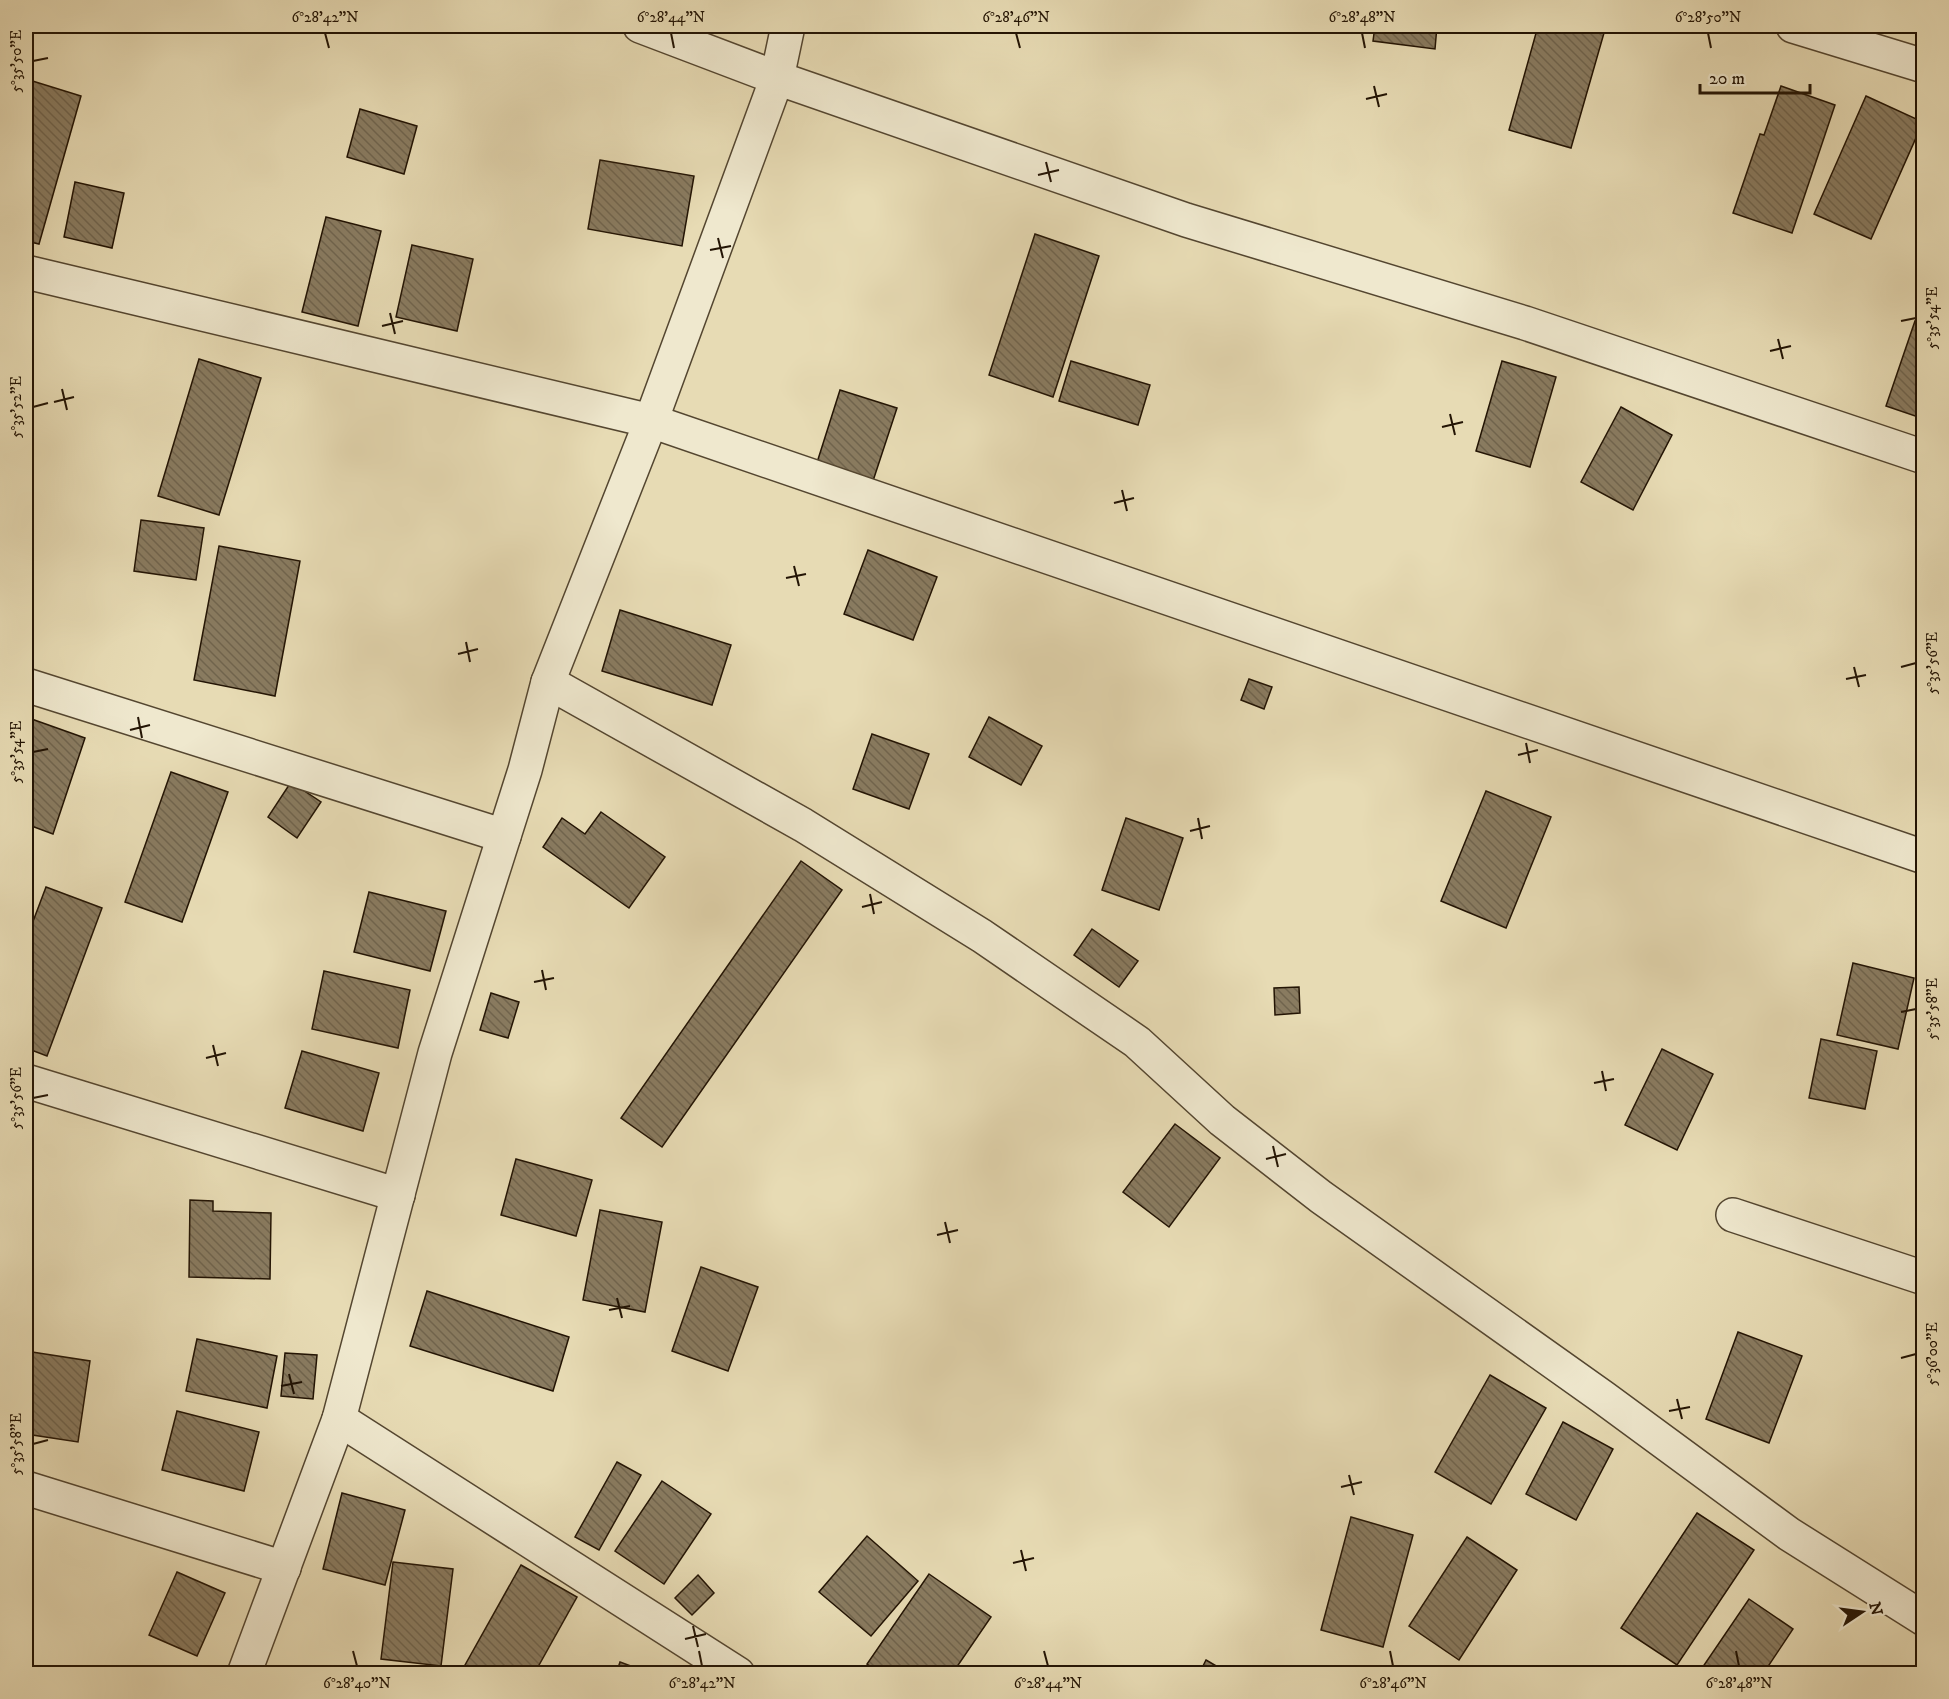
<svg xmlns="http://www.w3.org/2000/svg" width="1949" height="1699" viewBox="0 0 1949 1699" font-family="'IM FELL DW Pica',serif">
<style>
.building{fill:url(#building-back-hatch);stroke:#231404;stroke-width:1.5}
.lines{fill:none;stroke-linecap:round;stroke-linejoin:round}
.minor-casing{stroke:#544630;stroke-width:36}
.minor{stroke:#efe8ce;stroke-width:33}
.ticks{fill:none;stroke:#231404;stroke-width:2}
.neatline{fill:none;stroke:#231404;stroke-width:2}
.ticks-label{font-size:15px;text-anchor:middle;fill:#231404}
</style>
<defs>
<pattern id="building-back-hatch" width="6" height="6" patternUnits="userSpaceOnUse" patternTransform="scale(1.5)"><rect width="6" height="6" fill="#897b60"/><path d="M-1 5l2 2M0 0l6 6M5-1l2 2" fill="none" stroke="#70644d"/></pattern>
</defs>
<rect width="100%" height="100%" fill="#e7dbb4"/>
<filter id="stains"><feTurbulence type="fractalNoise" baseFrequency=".00333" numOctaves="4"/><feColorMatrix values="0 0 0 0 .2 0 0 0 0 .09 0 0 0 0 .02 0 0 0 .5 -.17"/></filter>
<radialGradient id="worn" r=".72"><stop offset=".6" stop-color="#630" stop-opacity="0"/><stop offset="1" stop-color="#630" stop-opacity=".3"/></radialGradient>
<g class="building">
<polygon points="1375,26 1437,26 1435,49 1373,41"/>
<polygon points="1538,26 1606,26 1571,148 1509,130"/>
<polygon points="26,79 81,96 39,244 26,241"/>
<polygon points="1781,86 1835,105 1792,233 1733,213 1760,134 1764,135"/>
<polygon points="1866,96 1923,122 1871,239 1814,214"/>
<polygon points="360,109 417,126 404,174 347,157"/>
<polygon points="600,160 694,176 682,246 588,229"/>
<polygon points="75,182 124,193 112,248 64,237"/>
<polygon points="326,217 381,231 358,326 302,312"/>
<polygon points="1035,234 1099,256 1053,397 989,375"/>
<polygon points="412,245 473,259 457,331 396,317"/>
<polygon points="1915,321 1924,323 1924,419 1886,406"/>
<polygon points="199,359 261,378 219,515 158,496"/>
<polygon points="1071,361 1150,385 1138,425 1059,401"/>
<polygon points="1502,361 1556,377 1530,467 1476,451"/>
<polygon points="840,390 897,408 870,490 814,472"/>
<polygon points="1621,407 1672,435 1633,510 1581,482"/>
<polygon points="141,520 204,528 196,580 134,571"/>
<polygon points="219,546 300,561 275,696 194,680"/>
<polygon points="868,550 937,577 913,640 844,614"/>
<polygon points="620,610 731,645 712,705 602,671"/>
<polygon points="1249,679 1272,687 1264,709 1241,700"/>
<polygon points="26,717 85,738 53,834 26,824"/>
<polygon points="989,717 1042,746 1021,785 969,757"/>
<polygon points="872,734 929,754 909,809 853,789"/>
<polygon points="171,772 228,792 182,922 125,902"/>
<polygon points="291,782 321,802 297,838 268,817"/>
<polygon points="1486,791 1551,817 1506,928 1441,901"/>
<polygon points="601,812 665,857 629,908 543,847 562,818 585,834"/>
<polygon points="1126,818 1183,838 1159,910 1102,890"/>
<polygon points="801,861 842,890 662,1147 621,1118"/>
<polygon points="46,887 102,908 47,1056 26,1048 26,940"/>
<polygon points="369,892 446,911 430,971 354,952"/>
<polygon points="1092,929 1138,961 1119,987 1074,955"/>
<polygon points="1853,963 1914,978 1898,1049 1837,1035"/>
<polygon points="324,971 410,990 398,1048 312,1029"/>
<polygon points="1299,987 1300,1013 1275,1015 1274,988"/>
<polygon points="491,993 519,1002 508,1038 480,1030"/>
<polygon points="1821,1039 1877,1051 1865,1109 1809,1098"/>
<polygon points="1662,1049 1713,1074 1677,1150 1625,1125"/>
<polygon points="302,1051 379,1073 363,1131 285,1108"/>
<polygon points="1175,1124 1220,1158 1169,1227 1123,1192"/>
<polygon points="516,1159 592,1180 576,1236 501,1215"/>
<polygon points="190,1200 213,1201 213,1211 271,1213 270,1279 189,1277"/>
<polygon points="600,1210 662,1222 645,1312 583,1300"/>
<polygon points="701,1267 758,1287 728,1371 672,1351"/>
<polygon points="427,1291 569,1337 553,1391 410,1346"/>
<polygon points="1738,1332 1802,1356 1769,1443 1706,1419"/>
<polygon points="197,1339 277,1356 267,1408 186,1391"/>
<polygon points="32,1352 90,1361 78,1442 26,1434 26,1394"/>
<polygon points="285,1353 317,1355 313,1399 281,1396"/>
<polygon points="1490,1375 1546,1408 1491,1504 1435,1472"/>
<polygon points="177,1411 259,1432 244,1491 162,1470"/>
<polygon points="1563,1422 1613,1449 1576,1520 1526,1494"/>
<polygon points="617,1462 641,1475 599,1550 575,1537"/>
<polygon points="662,1481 711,1514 664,1584 615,1551"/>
<polygon points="342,1493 405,1510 385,1585 323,1569"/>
<polygon points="1697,1513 1754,1550 1677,1665 1621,1628"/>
<polygon points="1351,1517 1413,1535 1383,1647 1321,1630"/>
<polygon points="867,1536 918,1581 871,1636 819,1592"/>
<polygon points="1467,1537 1517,1570 1459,1660 1409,1626"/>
<polygon points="393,1562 453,1569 441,1666 381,1659"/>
<polygon points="521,1565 577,1597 534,1674 460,1674"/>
<polygon points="177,1572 225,1593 197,1656 149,1635"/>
<polygon points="929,1574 991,1617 952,1674 881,1674 867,1664"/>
<polygon points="698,1575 714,1593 692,1615 675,1598"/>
<polygon points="1749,1599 1793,1629 1763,1674 1698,1674"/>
<polygon points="1206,1660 1230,1674 1199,1674"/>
<polygon points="620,1662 652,1674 616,1674"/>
</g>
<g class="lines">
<defs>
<g id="minor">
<polyline points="640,26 777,78 1186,220 1525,323 1924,457"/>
<polyline points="1793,26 1924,66"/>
<polyline points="26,272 651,421 1924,857"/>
<polyline points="548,682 803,825 982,936 1137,1042 1222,1120 1321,1197 1604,1398 1789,1534 1924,1619"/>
<polyline points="26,685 504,836"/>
<polyline points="26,1081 398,1195"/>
<polyline points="1733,1215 1924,1278"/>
<polyline points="339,1419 738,1674"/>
<polyline points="26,1488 284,1568"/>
<polyline points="244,1674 339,1419 435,1053 525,770 548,682 651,421 777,78 788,26"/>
</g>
</defs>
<use href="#minor" class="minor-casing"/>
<use href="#minor" class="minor"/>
</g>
<path class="ticks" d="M325,33l4,15M671,33l3,15M1016,33l4,15M1362,33l3,15M1708,33l3,15M33,61l15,-3M1374,86l5,21M1366,99l21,-5M1046,162l5,20M1038,175l21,-5M718,238l5,20M710,250l21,-4M390,313l5,21M1901,321l15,-3M382,326l21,-5M1778,339l5,20M1770,351l21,-5M62,389l5,21M54,402l20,-5M33,407l15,-4M1450,414l5,21M1442,427l21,-5M1122,490l5,21M1114,503l20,-5M794,566l5,20M786,578l20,-4M466,642l4,20M458,654l20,-5M1854,667l5,20M1901,667l15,-4M1846,679l20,-4M138,717l4,21M130,730l20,-5M1526,743l4,20M33,752l15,-3M1518,755l20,-5M1198,818l4,21M1190,831l20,-5M870,894l4,20M862,907l20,-5M542,970l4,20M534,982l20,-4M1901,1012l15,-3M213,1045l5,21M206,1058l20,-5M1602,1071l4,20M1594,1083l20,-4M33,1098l15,-3M1273,1146l5,21M1266,1159l20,-5M945,1222l5,21M937,1235l21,-5M617,1298l5,20M609,1310l21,-4M1901,1358l15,-4M289,1374l5,20M281,1386l21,-4M1677,1399l5,20M1669,1411l21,-4M33,1444l15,-4M1349,1475l5,20M1341,1487l21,-5M1021,1550l5,21M1013,1563l21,-5M693,1626l5,21M685,1639l21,-5M353,1651l4,15M699,1651l3,15M1044,1651l4,15M1390,1651l3,15M1736,1651l3,15"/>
<rect width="1949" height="1699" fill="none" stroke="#e7dbb4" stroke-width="66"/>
<g transform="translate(1862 1612) rotate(77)" stroke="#efe8ce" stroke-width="4.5" paint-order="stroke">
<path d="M0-4.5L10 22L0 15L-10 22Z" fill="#231404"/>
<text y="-9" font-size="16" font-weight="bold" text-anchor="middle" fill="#231404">N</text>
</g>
<path d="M1700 84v9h110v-9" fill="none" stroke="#231404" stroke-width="3"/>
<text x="1709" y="84" font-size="18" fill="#231404" stroke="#efe8ce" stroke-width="4.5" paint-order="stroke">20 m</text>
<rect x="33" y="33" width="1883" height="1633" class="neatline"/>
<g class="ticks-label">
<text x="325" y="22">6°28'42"N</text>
<text x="671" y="22">6°28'44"N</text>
<text x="1016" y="22">6°28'46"N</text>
<text x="1362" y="22">6°28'48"N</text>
<text x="1708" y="22">6°28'50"N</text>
<text transform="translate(16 61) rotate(-90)" y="5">5°35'50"E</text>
<text transform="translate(1932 318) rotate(-90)" y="5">5°35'54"E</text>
<text transform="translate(16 407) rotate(-90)" y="5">5°35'52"E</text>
<text transform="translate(1932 663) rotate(-90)" y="5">5°35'56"E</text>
<text transform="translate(16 752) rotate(-90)" y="5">5°35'54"E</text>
<text transform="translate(1932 1009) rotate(-90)" y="5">5°35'58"E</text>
<text transform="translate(16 1098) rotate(-90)" y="5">5°35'56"E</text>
<text transform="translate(1932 1354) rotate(-90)" y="5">5°36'00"E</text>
<text transform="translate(16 1444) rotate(-90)" y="5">5°35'58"E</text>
<text x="357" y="1688">6°28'40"N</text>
<text x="702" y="1688">6°28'42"N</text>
<text x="1048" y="1688">6°28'44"N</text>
<text x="1393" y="1688">6°28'46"N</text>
<text x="1739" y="1688">6°28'48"N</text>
</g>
<rect width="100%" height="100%" filter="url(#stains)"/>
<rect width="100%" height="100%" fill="url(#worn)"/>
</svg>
